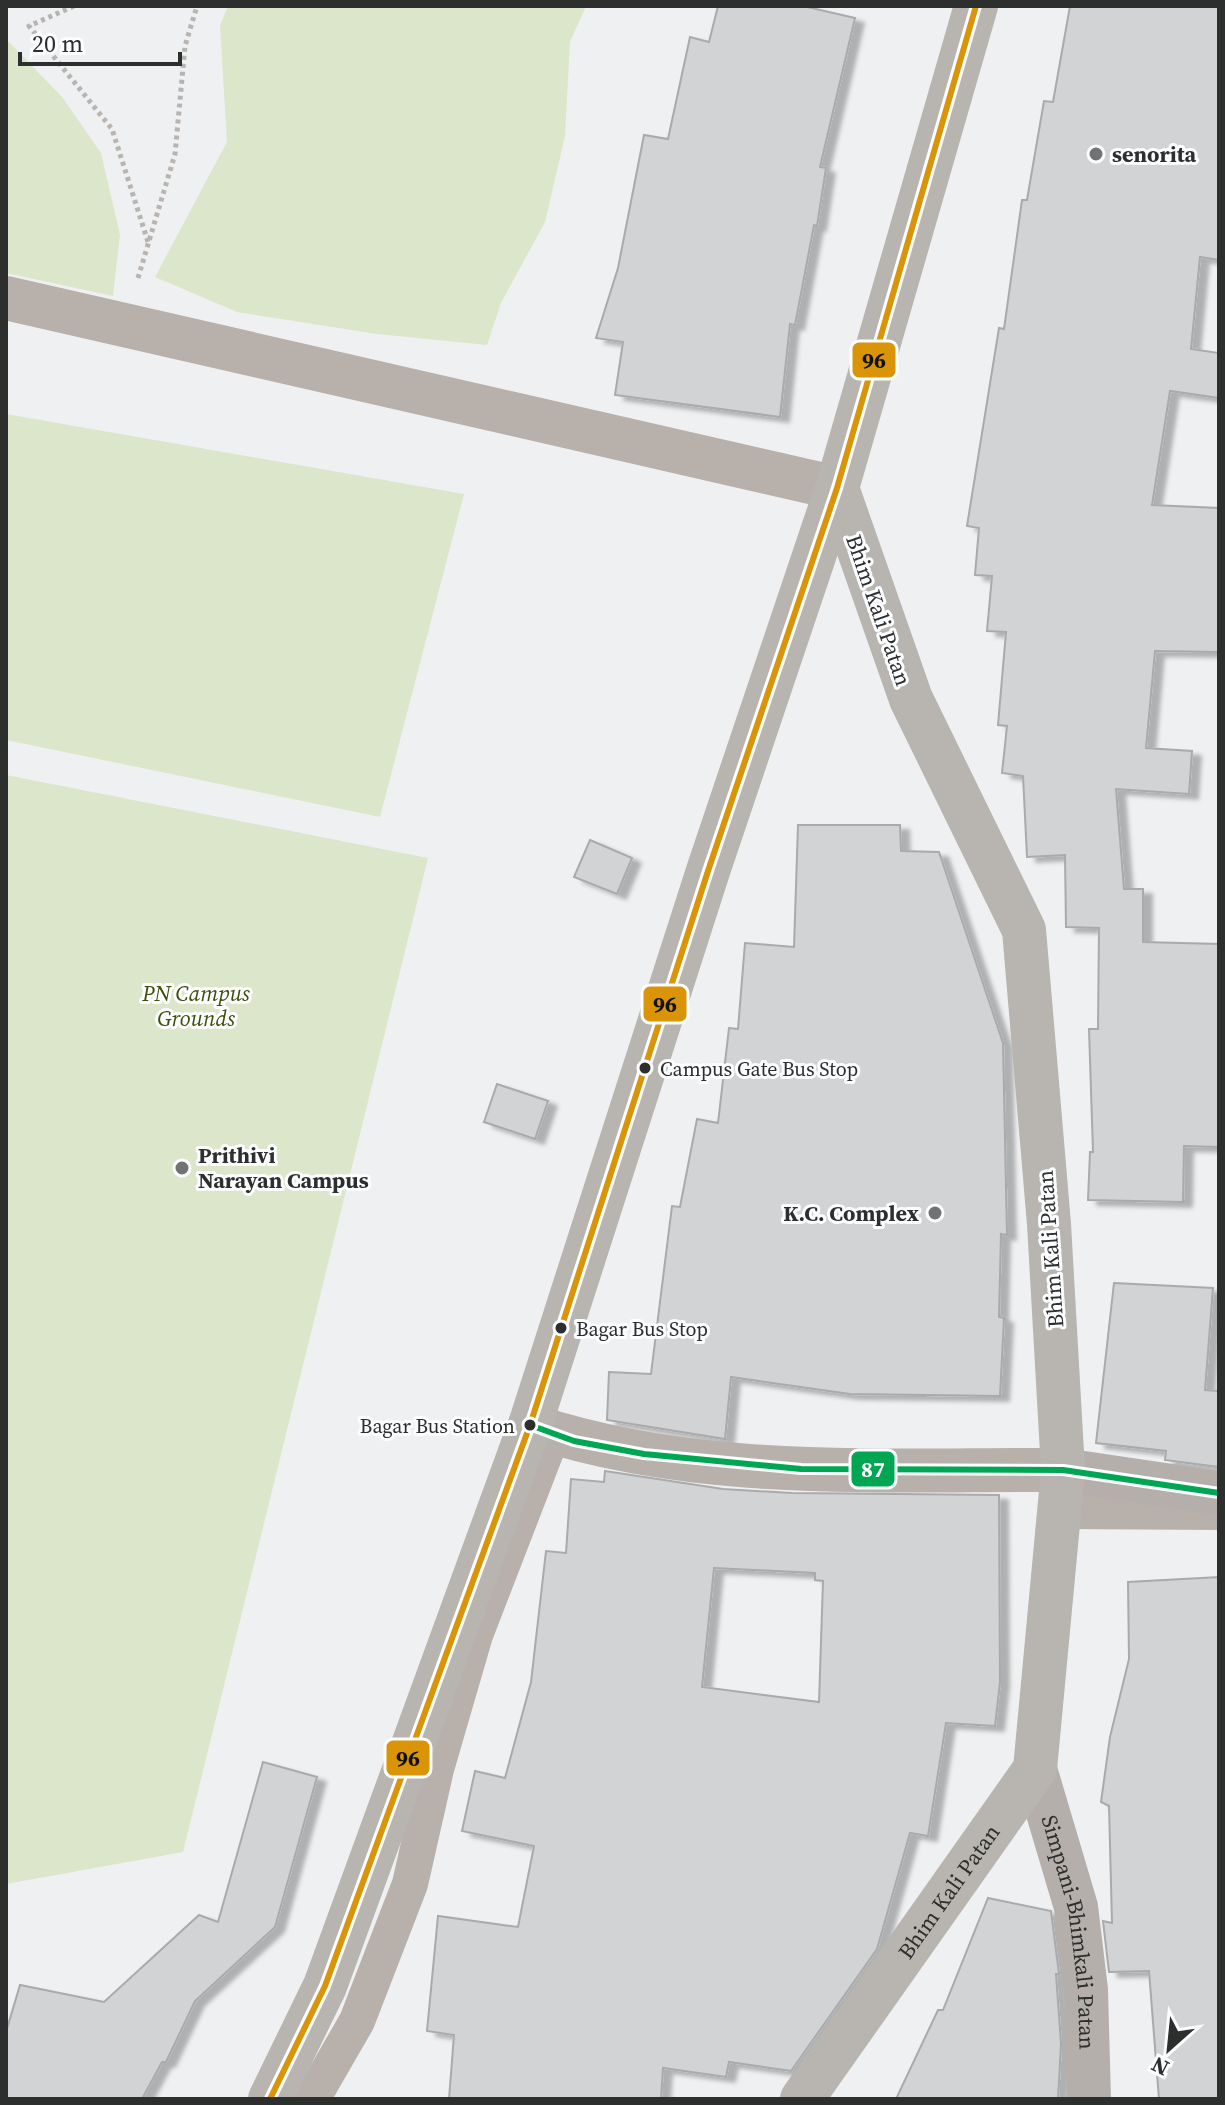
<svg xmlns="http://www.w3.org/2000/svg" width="1225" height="2105" viewBox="0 0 1225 2105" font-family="'Source Serif 4',serif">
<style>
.green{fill:#dbe6ca}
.building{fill:#d2d3d4;stroke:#a9aaab;stroke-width:2;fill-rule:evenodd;filter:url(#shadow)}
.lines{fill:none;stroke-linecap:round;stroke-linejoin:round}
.path{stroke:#b8b4b1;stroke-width:5;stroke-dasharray:4 4;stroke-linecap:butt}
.pedestrian{stroke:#b7b0ab;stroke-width:36}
.minor{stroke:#b7b0ab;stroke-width:44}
.secondary{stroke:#b5afab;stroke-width:44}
.primary{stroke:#b8b4af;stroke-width:44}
.bus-1-casing{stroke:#fcfdff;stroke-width:12}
.bus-2-casing{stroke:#fcfdff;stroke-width:12}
.bus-1{stroke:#d99407;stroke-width:6}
.bus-2{stroke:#00a651;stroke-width:6}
.poi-dot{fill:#717272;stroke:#fcfdff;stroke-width:3}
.bus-dot{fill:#2d2e2e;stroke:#fcfdff;stroke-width:3}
.labels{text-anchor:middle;stroke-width:6;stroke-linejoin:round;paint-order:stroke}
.bus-label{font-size:20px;fill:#2d2e2e;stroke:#fcfdff;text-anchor:start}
.poi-label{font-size:22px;font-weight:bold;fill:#2d2e2e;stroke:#fcfdff;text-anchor:start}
.street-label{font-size:22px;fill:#2d2e2e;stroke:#fcfdff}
.park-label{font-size:22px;font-style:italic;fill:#3c4f06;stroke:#fcfdff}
.line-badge{stroke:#fcfdff;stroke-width:3}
.badge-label{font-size:22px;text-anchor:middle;font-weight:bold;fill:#fff}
.pale-badge-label{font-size:22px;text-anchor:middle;font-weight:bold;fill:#111}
</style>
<defs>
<filter id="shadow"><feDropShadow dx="9" dy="5" stdDeviation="2" flood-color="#0004"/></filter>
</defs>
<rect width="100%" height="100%" fill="#eff0f1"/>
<g class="green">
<polygon points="228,6 586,6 570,42 565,136 545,222 501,303 487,345 377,334 237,312 155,277 227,142 220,26"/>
<polygon points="6,39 62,97 101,153 120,235 113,296 6,273"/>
<polygon points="6,414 464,494 380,817 6,740"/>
<polygon points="6,775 428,858 183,1852 6,1884"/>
</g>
<g class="building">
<polygon points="718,6 803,6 855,18 820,167 826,168 817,226 814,225 795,325 790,324 780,417 615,395 623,342 596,338 618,268 644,135 668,139 690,37 709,42"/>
<polygon points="1070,6 1219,6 1219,260 1200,257 1191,349 1219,353 1219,398 1170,391 1152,505 1219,508 1219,652 1155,651 1146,748 1192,751 1189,794 1116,789 1124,889 1143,889 1143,942 1219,944 1219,1147 1184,1146 1183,1202 1088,1200 1090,1152 1093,1152 1089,1029 1098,1029 1099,928 1066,927 1065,855 1027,857 1023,776 1002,773 1007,726 998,725 1006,632 987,631 992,576 975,575 979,528 967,526 999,328 1004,329 1022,200 1027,200 1044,101 1053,102"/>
<polygon points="798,825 900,825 901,851 939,852 1003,1043 1007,1235 1001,1234 999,1317 1004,1318 1000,1396 850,1394 731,1377 725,1439 607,1420 609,1372 651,1374 672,1206 680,1207 697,1119 718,1123 729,1028 738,1029 745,943 794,947"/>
<polygon points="590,840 632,858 617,894 574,877"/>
<polygon points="497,1084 548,1101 535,1139 484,1122"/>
<polygon points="1114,1283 1213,1288 1205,1390 1219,1391 1219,1467 1165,1460 1166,1451 1096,1443"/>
<path d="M605,1471l118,18 69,4 207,2 1,187 -5,44 -49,-3 -18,113 -18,-3 -33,116 -86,122 -62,-9 -3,15 -63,-9 -2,31h-212l5,-64 -27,-4 11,-115 80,11 16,-81 -72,-15 13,-60 30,7 26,-96 15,-131 20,2 5,-74 33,3zM714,1568l101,5v7l8,1 -4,121 -117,-15z"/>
<polygon points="1219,1577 1219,2099 1159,2099 1149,1971 1109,1972 1103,1921 1112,1923 1109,1806 1101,1802 1110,1737 1129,1659 1128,1582"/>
<polygon points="263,1762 317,1777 275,1927 195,2001 166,2062 162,2062 142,2099 6,2099 6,2032 20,1985 104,2002 199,1915 218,1922"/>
<polygon points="988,1898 1051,1911 1059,1974 1056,1974 1061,2044 1058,2099 896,2099 938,2010 943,2010"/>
</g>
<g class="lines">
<g class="path">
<polyline points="74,6 29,26 112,129 149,245"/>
<polyline points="138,278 175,154 185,46 197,6"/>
</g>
<g class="pedestrian">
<polyline points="1062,1511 1219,1512"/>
<polyline points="312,2099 357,2021 410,1884 436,1769 475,1635 553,1433"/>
</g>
<g class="minor">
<polyline points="6,298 837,488"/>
<path d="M530,1425c169,57 356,44 533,45"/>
</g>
<g class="secondary">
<polyline points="1063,1470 1219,1493"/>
<path id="s1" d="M1035,1769l41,138 10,83 3,109"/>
</g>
<g class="primary">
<polyline points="270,2099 325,1986 530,1425 708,871 837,488 976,6"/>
<path id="s2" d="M802,2099l233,-330 28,-299 -14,-246 -25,-294 -113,-231 -74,-211"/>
</g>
<defs>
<polyline id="bus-1" points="270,2099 325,1986 530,1425 708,871 837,488 976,6"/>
<polyline id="bus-2" points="530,1425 574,1441 644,1454 801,1469 1063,1470 1219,1493"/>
</defs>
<use href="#bus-1" class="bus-1-casing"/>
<use href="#bus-2" class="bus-2-casing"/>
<use href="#bus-1" class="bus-1"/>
<use href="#bus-2" class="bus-2"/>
</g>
<g class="poi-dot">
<circle cx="1096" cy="154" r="8"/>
<circle cx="182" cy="1168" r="8"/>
<circle cx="935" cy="1213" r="8"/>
</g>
<g class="bus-dot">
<circle cx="645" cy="1068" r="7"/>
<circle cx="561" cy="1328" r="7"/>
<circle cx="530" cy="1425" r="7"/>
</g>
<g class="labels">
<g class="bus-label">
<text x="660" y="1076">Campus Gate Bus Stop</text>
<text x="576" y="1336">Bagar Bus Stop</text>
<text x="515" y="1433" text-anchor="end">Bagar Bus Station</text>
</g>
<g class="poi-label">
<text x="1112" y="162">senorita</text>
<text x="198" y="1163">Prithivi<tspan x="198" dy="25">Narayan Campus</tspan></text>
<text x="919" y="1221" text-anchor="end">K.C. Complex</text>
</g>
<g class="street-label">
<text transform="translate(879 610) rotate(71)" y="8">Bhim Kali Patan</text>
<text transform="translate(1050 1249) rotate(-94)" y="8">Bhim Kali Patan</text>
<text dy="8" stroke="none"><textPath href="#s2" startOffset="254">Bhim Kali Patan</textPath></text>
<text dy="8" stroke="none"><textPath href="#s1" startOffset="168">Simpani-Bhimkali Patan</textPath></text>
</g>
<g class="park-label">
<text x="196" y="1001">PN Campus<tspan x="196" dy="25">Grounds</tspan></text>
</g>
</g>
<g class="line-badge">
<rect x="851" y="341" width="46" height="38" rx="8" fill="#d99407"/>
<rect x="642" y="985" width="46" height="38" rx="8" fill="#d99407"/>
<rect x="850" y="1450" width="46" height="38" rx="8" fill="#00a651"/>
<rect x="385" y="1739" width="46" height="38" rx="8" fill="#d99407"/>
</g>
<g class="badge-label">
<text x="873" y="1477">87</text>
</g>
<g class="pale-badge-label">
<text x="874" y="368">96</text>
<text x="665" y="1012">96</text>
<text x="408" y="1766">96</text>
</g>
<rect width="1225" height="2105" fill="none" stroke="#2d2e2e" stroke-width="16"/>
<g transform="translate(1169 2049) rotate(207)" stroke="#fcfdff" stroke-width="6" paint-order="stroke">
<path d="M0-6L14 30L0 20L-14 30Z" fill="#2d2e2e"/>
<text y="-12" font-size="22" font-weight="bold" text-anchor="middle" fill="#2d2e2e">N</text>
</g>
<path d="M20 52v12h160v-12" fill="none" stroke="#2d2e2e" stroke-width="4"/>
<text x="32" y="52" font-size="24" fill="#2d2e2e" stroke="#fcfdff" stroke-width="6" paint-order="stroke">20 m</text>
</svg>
